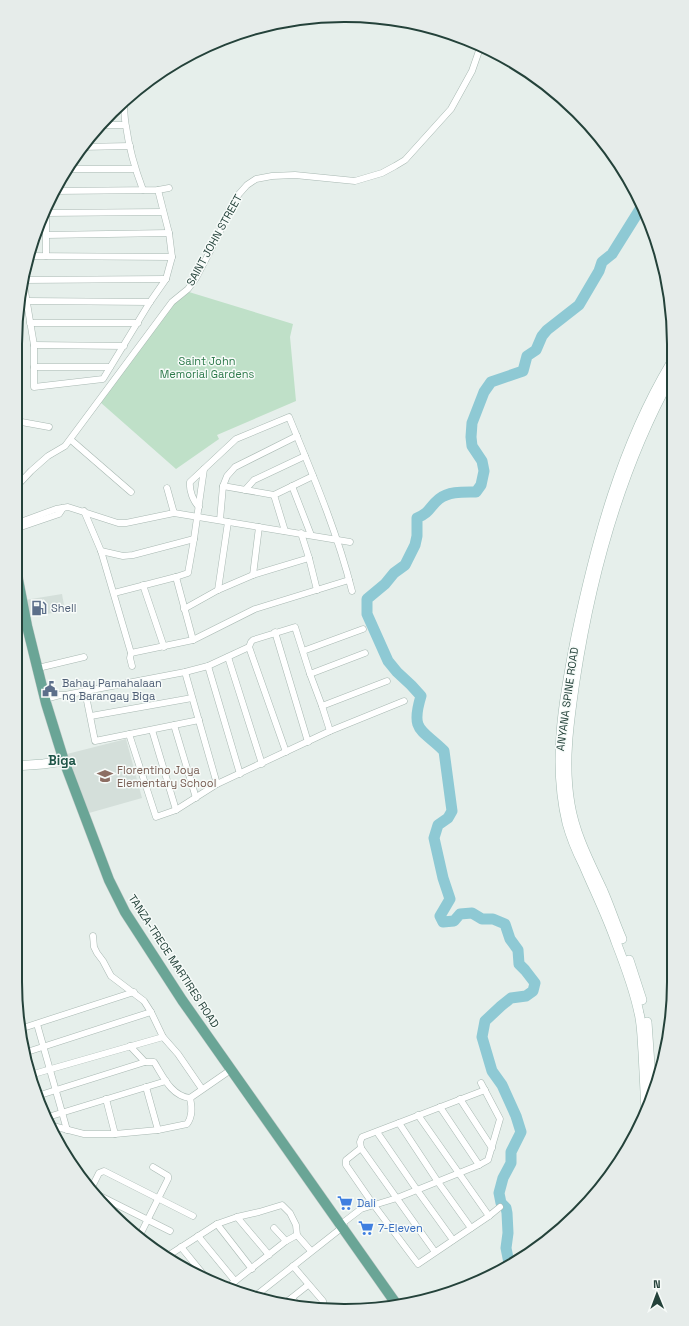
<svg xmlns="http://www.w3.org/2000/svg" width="689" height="1326" viewBox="0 0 689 1326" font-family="'Space Grotesk',sans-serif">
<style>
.built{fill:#d4dfda}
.green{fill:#bfe0c8}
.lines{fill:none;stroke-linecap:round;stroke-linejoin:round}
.river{stroke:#8ec9d4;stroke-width:11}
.street-casing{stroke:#a8b8b2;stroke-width:7}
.secondary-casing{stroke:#a4bbb3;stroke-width:10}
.primary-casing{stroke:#c2cac8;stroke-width:11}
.street{stroke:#fff;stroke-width:6}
.secondary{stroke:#fff;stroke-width:9}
.primary{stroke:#6aa596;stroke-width:10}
.labels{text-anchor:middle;stroke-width:3;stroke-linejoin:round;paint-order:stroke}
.street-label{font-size:11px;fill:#24423a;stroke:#f7fbf9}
.park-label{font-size:11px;fill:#2d7a4b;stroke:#f7fbf9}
.service-label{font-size:11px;fill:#4e5e75;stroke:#f7fbf9;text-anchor:start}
.education-label{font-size:11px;fill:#785e54;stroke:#f7fbf9;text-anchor:start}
.shop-label{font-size:11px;fill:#366cbe;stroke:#f7fbf9;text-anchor:start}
.quarter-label{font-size:13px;font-weight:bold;fill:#1f5548;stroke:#f7fbf9}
.rim{fill:none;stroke:#24423a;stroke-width:2}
</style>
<rect width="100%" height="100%" fill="#e6efeb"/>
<g class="built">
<polygon points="62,594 65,611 28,617 25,600"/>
<polygon points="126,739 142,798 89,813 67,754"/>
</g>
<polygon class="green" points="189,292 293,324 290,337 296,401 217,435 219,439 176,469 100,402 172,304"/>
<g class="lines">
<path class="river" d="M509,1263l-3,-15 2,-15 -1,-20 -1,-5 -5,-5 -2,-10 4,-15 8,-15v-11l10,-20 -5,-16 -14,-31 -10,-14 -10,-34 3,-16 16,-15 10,-8 15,-2 7,-5 2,-8 -10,-13 -6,-6 -1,-14 -8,-11 -5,-15 -12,-5h-11l-10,-6 -12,1 -6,7 -11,1 -3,-6 10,-17 -7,-21 -9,-40 4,-13 10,-7 4,-7 -8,-60c-22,-22 -34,-19 -23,-55l-10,-11 -14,-13 -9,-11 -21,-47v-15l18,-15 9,-11 11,-8 10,-20 2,-9v-18c14,-6 12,-11 22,-19 10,-8 25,-7 37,-7l5,-7 3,-14 -2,-10 -10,-15 -1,-9 1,-14 12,-31 7,-10 32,-11 4,-15 9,-6 6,-14 5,-6 32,-25 20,-34 3,-9 10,-8 30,-48"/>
<defs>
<g id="street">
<path d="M123,101c2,8 1,17 3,25 3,22 9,43 17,64"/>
<polyline points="101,125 125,125"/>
<polyline points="81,147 130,146"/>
<polyline points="68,169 135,169"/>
<polyline points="54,191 158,190 169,188"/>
<polyline points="46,208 46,256"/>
<polyline points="44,213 163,212"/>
<polyline points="46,235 169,233"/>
<polyline points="27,256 172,257"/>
<polyline points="23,279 34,345 34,387 103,379 150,302 166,279 172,257 169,233 158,190"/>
<polyline points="23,280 166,279"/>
<polyline points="27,301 150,302"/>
<polyline points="30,323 138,323"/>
<polyline points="34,345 124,346"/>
<polyline points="34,367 110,367"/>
<polyline points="16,421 49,427"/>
<polyline points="71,440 131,492"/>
<polyline points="223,486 274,495"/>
<polyline points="292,486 311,535"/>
<polyline points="16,487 31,471 48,456 65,446 172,302 188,289 196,278 218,236 229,210 239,194 247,185 256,179 272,176 295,175 355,181 382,173 395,166 405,160 451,109 472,71 481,45"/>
<polyline points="167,488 174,513"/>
<polyline points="245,490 254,480 305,456"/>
<path d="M199,507c-6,-6 -10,-17 -9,-25l46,-43 53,-22c23,56 48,114 63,174"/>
<polyline points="84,511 101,551 131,653 193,640 255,609 349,580"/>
<polyline points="220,520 223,486 227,476 235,467 297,436"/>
<polyline points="15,524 56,509 68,507 118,523 126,523 174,513 350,542"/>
<polyline points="15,529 59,514 63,508"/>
<polyline points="285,531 274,495 313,476"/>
<polyline points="301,533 309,558 317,590"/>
<polyline points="101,551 123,556 133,555 194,539"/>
<polyline points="253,575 259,527"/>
<polyline points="176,577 193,640"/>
<polyline points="143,585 164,647"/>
<polyline points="218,590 228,522"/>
<polyline points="114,593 176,577 188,573 194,539 204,469"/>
<polyline points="184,609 218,590 253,575 309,558"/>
<polyline points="275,632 308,742"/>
<polyline points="249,647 251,642 253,640 295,627 310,674 322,706 330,731"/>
<polyline points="303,651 363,629"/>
<polyline points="131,653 130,658 132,666"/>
<polyline points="228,657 262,764"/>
<polyline points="208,666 240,774"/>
<polyline points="38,668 84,657"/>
<polyline points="185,672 217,784"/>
<polyline points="310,674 365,653"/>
<polyline points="85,691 95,741 199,720"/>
<polyline points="45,699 60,695 65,695 185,672 208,666 249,647 286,752"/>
<polyline points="322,706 387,681"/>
<polyline points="91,716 192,698"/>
<polyline points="174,725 196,798"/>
<polyline points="152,730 176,810"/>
<polyline points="129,734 156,817 176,810 217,784 330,731 404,701"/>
<polyline points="93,936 94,947 97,953 103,961 111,976 144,1001 151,1012 163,1037 178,1054 202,1089"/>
<polyline points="37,1024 67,1130"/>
<polyline points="23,1028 134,992"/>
<path d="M130,1046l15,16h9c9,14 17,34 36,36l42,-29"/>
<polyline points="27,1052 151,1012"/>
<polyline points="30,1075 163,1037"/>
<polyline points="146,1087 158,1130"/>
<polyline points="37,1096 145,1062"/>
<polyline points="106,1099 115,1134"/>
<polyline points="460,1099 492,1148"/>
<polyline points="440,1107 479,1165"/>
<polyline points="418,1115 489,1216"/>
<polyline points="48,1117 166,1081"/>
<polyline points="399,1123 438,1182 471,1228"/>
<path d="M53,1126l31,8h31l43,-4 29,-6c6,-8 5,-17 3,-26"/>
<polyline points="377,1132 417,1190 453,1240"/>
<polyline points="361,1148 360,1142 362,1137 485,1090"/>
<polyline points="91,1189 99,1173 104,1171 193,1216"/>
<polyline points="96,1194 170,1231"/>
<polyline points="237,1217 269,1255"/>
<polyline points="217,1224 252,1269"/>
<polyline points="340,1225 361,1209 397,1198 479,1165 488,1160 500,1119 481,1083"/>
<polyline points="274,1228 286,1241"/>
<polyline points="140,1235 168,1179 168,1176 153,1167"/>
<polyline points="198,1236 235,1281"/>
<polyline points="181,1247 203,1274"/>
<polyline points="435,1252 361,1148 346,1160 346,1165 373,1204 418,1264 489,1216 500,1207"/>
<polyline points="166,1257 217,1224 237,1217 259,1212 282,1205 290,1213 296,1225 297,1235 311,1251"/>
<polyline points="293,1266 323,1301 323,1310"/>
<polyline points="229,1286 286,1241 297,1235"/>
<polyline points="254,1297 344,1226"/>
<polyline points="292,1298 298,1306"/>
<polyline points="284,1304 308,1285"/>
</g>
<g id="secondary">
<polyline points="15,766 43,764 64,761"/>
<path d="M622,939c-7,-16 -12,-32 -19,-48 -13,-28 -28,-56 -33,-87 -7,-41 -1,-82 5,-123 16,-105 45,-211 96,-304"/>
<polyline points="629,960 642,1000"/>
<polyline points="647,1022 652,1094"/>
<path d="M646,1111c-1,-20 -2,-39 -3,-59 -1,-13 -1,-27 -4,-39 -5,-24 -14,-48 -23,-71 -9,-26 -21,-50 -32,-76 -7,-14 -13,-28 -17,-43 -15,-62 -3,-126 9,-187 20,-95 45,-189 95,-273"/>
</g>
<g id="primary">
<polyline points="16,346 16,345"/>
<polyline points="15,564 27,626 46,703 64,761 109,880 125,912 182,1000 397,1305"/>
</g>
</defs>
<use href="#street" class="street-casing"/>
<use href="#secondary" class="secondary-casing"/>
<use href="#primary" class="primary-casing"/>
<use href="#street" class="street"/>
<use href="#secondary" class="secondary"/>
<use href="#primary" class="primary"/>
</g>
<defs>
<symbol id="fuel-bare" viewBox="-9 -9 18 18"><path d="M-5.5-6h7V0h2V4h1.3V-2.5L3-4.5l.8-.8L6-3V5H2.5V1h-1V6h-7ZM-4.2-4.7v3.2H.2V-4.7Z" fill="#5c6f8a" stroke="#f7fbf9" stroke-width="2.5" paint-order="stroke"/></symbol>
<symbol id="civic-bare" viewBox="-9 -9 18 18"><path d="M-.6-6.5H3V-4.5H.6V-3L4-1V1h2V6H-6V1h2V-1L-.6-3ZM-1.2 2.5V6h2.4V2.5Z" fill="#5c6f8a" stroke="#f7fbf9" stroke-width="2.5" paint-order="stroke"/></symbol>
<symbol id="school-bare" viewBox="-9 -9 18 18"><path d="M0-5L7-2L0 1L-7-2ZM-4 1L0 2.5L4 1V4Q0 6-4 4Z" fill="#8d6e63" stroke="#f7fbf9" stroke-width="2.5" paint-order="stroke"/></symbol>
<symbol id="supermarket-bare" viewBox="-9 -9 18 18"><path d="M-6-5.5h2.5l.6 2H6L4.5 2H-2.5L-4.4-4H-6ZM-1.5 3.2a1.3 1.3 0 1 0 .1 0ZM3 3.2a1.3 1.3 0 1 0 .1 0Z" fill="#3f7fe0" stroke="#f7fbf9" stroke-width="2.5" paint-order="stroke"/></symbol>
</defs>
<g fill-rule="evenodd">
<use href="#fuel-bare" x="28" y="597" width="22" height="22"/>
<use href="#civic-bare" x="39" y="678" width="22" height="22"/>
<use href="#school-bare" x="94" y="765" width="22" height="22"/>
<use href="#supermarket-bare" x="334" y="1192" width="22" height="22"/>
<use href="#supermarket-bare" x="355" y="1217" width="22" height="22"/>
</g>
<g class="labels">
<g class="street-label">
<text transform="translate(214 240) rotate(-61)" y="4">SAINT JOHN STREET</text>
<text transform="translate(567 699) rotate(-82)" y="4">ANYANA SPINE ROAD</text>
<text transform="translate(174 961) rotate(57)" y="4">TANZA-TRECE MARTIRES ROAD</text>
</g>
<g class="park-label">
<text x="207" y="365">Saint John<tspan x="207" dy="13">Memorial Gardens</tspan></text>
</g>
<g class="service-label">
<text x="51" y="612">Shell</text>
<text x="62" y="687">Bahay Pamahalaan<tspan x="62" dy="13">ng Barangay Biga</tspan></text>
</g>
<g class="education-label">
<text x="117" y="774">Florentino Joya<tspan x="117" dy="13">Elementary School</tspan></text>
</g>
<g class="shop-label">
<text x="357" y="1207">Dali</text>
<text x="378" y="1232">7-Eleven</text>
</g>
<g class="quarter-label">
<text x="62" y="765">Biga</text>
</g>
</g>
<path d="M0 0H689V1326H0ZM344 22H345A322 322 0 0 1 667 344V982A322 322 0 0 1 345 1304H344A322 322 0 0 1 22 982V344A322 322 0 0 1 344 22Z" fill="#e6ecea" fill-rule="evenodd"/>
<path class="rim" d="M344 22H345A322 322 0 0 1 667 344V982A322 322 0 0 1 345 1304H344A322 322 0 0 1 22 982V344A322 322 0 0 1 344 22Z"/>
<g transform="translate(657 1294) rotate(359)" stroke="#f7fbf9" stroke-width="3" paint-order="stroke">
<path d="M0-3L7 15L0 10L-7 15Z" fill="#24423a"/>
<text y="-6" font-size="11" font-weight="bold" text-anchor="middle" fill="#24423a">N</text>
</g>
</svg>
